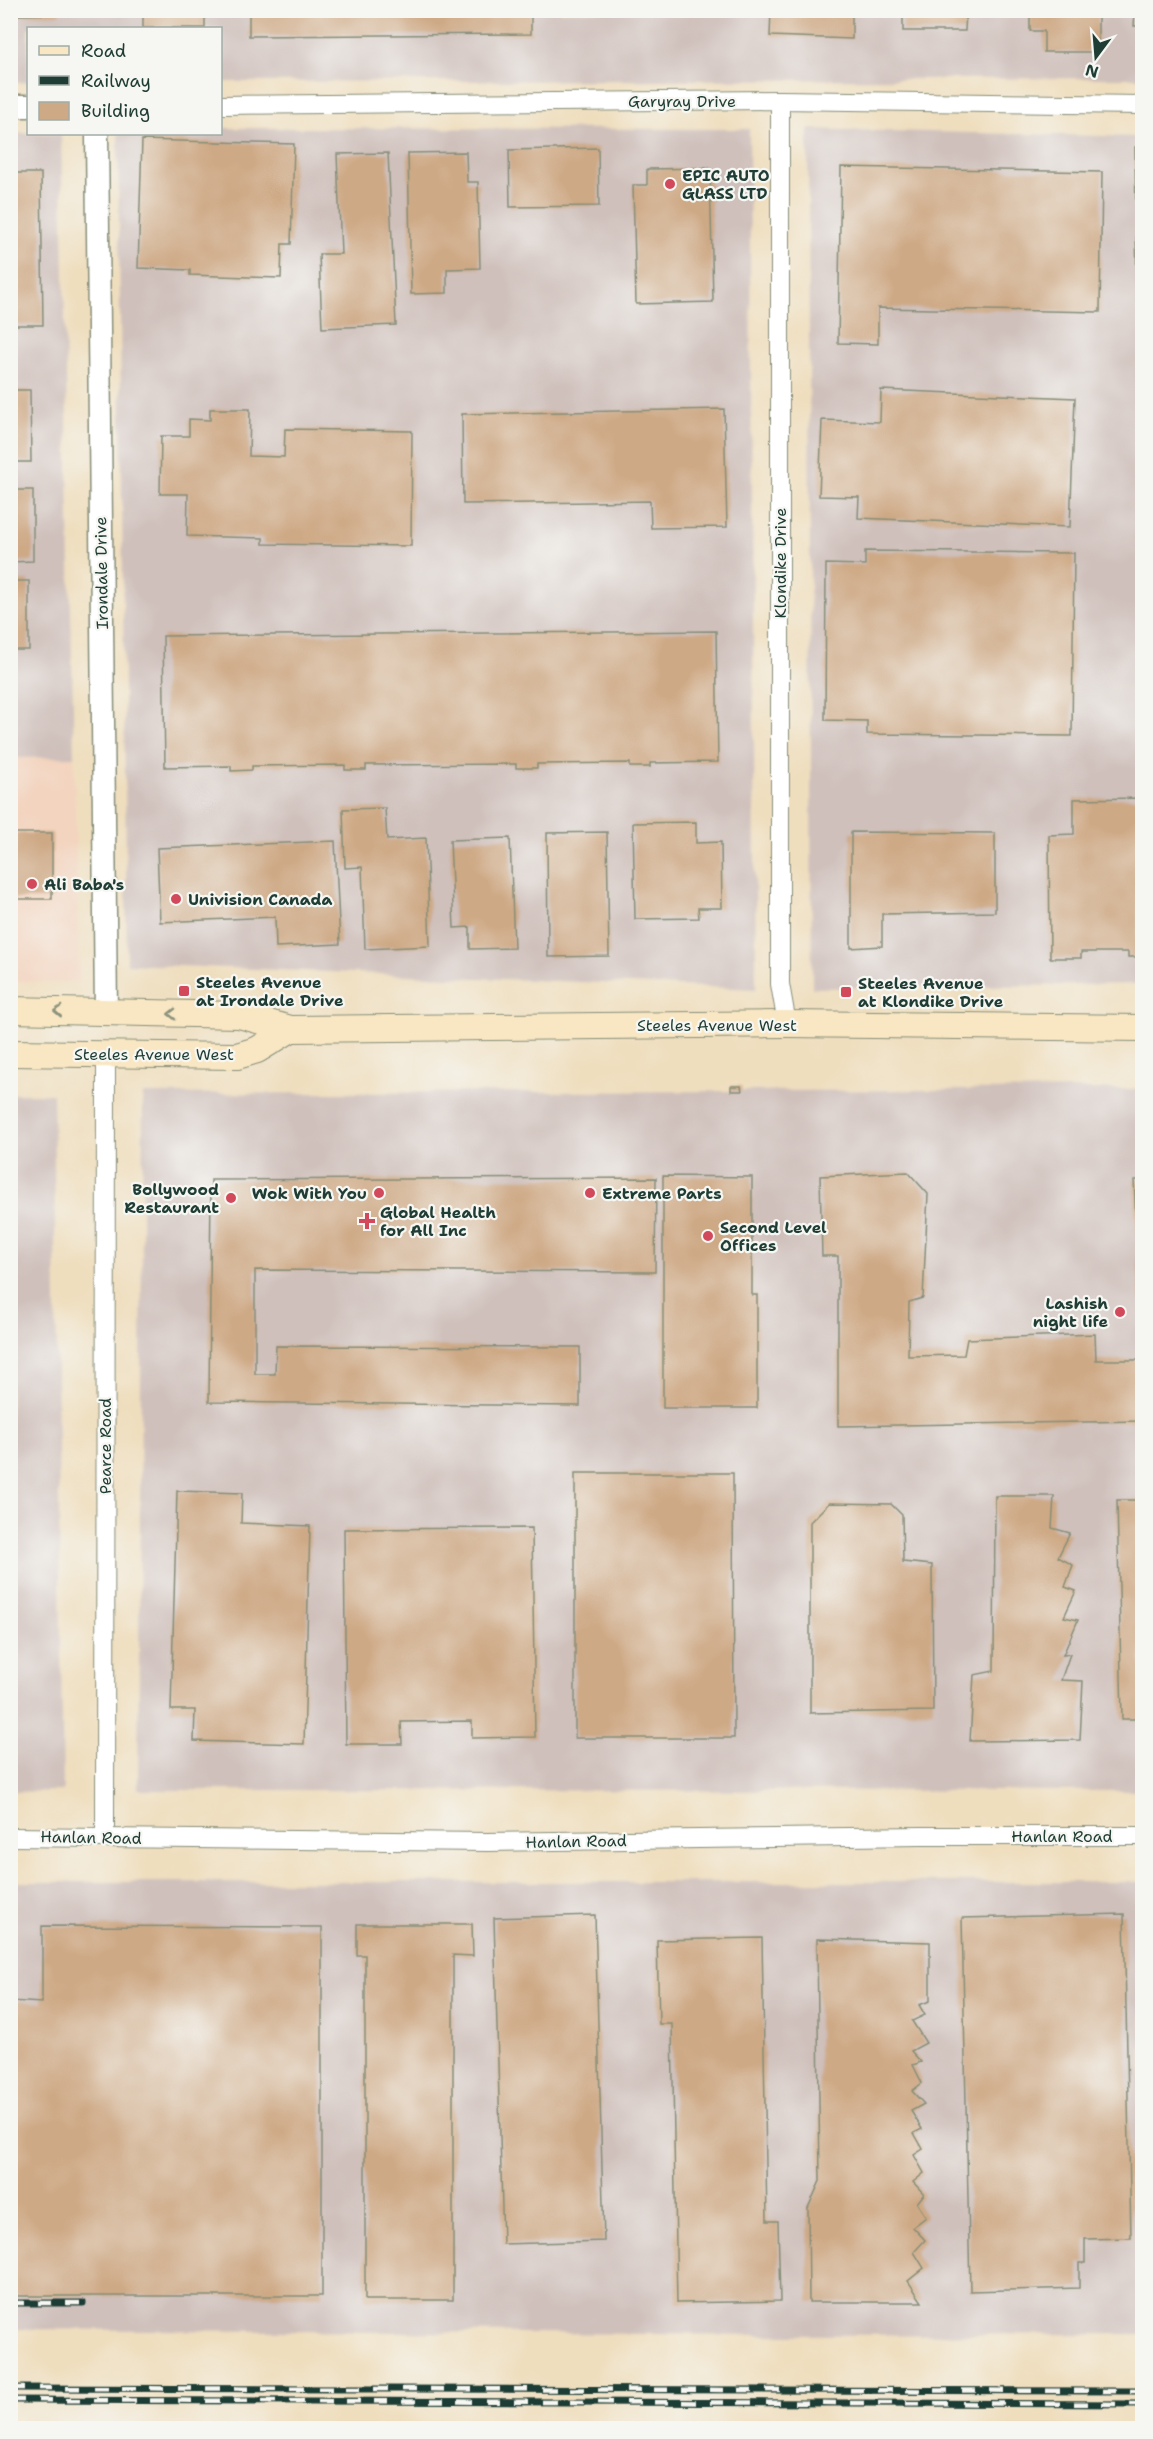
<svg xmlns="http://www.w3.org/2000/svg" width="1153" height="2439" viewBox="0 0 1153 2439" font-family="'Shantell Sans',sans-serif">
<style>
.built{fill:#f3d4bf}
.industrial{fill:#cfc0bb}
.building{fill:#cea985}
.lines{fill:none;stroke-linecap:round;stroke-linejoin:round}
.minor-casing{stroke:#878e79;stroke-width:20}
.tertiary-casing{stroke:#878e79;stroke-width:25}
.secondary-casing{stroke:#878e79;stroke-width:28}
.minor{stroke:#fff;stroke-width:18}
.tertiary{stroke:#fff;stroke-width:22}
.secondary{stroke:#f9e7c3;stroke-width:26}
.rail-casing{stroke:#1f3d34;stroke-width:7}
.rail{stroke:#f6f6f2;stroke-width:4.5;stroke-dasharray:14;stroke-linecap:butt}
.oneway{stroke:#8c927c}
.poi-dot{fill:#d1495b;stroke:#f6f6f2;stroke-width:2}
.labels{text-anchor:middle;stroke-width:4.5;stroke-linejoin:round;paint-order:stroke}
.street-label{font-size:16px;fill:#1f3d34;stroke:#f6f6f2}
.poi-label{font-size:16px;font-weight:bold;fill:#1f3d34;stroke:#f6f6f2;text-anchor:start}
</style>
<rect width="100%" height="100%" fill="#f6f6f2"/>
<filter id="ink" filterUnits="userSpaceOnUse"><feTurbulence type="fractalNoise" baseFrequency=".0167" numOctaves="2"/><feDisplacementMap in="SourceGraphic" scale="12" xChannelSelector="R" yChannelSelector="G"/><feConvolveMatrix kernelMatrix="1 2 1 2 8 2 1 2 1" color-interpolation-filters="sRGB"/></filter>
<filter id="wash" filterUnits="userSpaceOnUse"><feTurbulence type="fractalNoise" baseFrequency=".008" numOctaves="4" result="noise"/><feDisplacementMap in="SourceGraphic" scale="24" xChannelSelector="R" yChannelSelector="G"/><feGaussianBlur stdDeviation="1.35" result="paint"/><feColorMatrix in="noise" values="0 0 0 0 0 0 0 0 0 0 0 0 0 0 0 0 0 1.4 0 .05"/><feComposite in="paint" operator="in"/></filter>
<g filter="url(#wash)">
<rect width="100%" height="100%" fill="#efdebe"/>
<polygon class="built" points="74,757 79,982 11,982 10,758"/>
<g class="industrial">
<polygon points="10,11 1142,11 1142,78 221,82 220,28 28,28 28,82 11,83"/>
<polygon points="221,128 749,129 756,989 127,964 118,134 220,134"/>
<polygon points="808,129 1142,137 1142,984 812,988"/>
<polygon points="10,133 61,134 74,757 11,758"/>
<polygon points="1142,1089 1142,1791 138,1790 143,1094"/>
<polygon points="10,1094 53,1094 63,1791 11,1792"/>
<polygon points="11,1882 1142,1882 1142,2334 769,2335 11,2329"/>
</g>
<g id="blocks">
<g class="building">
<polygon points="10,10 60,10 60,14 10,15"/>
<rect x="143" y="10" width="62" height="18"/>
<polygon points="249,10 531,10 531,34 249,36"/>
<polygon points="771,10 852,10 852,39 770,36"/>
<polygon points="903,10 966,10 965,31 903,31"/>
<polygon points="1030,10 1098,10 1098,52 1044,52 1044,31 1030,31"/>
<polygon points="1135,10 1142,10 1142,26 1134,26"/>
<polygon points="142,140 294,144 291,244 282,244 281,278 190,275 190,270 138,268"/>
<polygon points="1135,147 1142,147 1142,294 1137,294"/>
<polygon points="598,148 599,206 510,207 509,150"/>
<polygon points="466,152 467,182 478,182 480,268 447,269 447,293 411,294 408,153"/>
<polygon points="388,153 396,325 322,328 319,254 341,254 337,154"/>
<polygon points="841,167 1102,172 1100,312 878,308 878,344 838,343"/>
<polygon points="710,168 713,302 636,304 633,185 647,185 647,169"/>
<polygon points="10,173 41,173 43,325 10,325"/>
<polygon points="10,390 30,390 31,462 10,462"/>
<polygon points="881,390 1075,398 1070,527 858,518 859,497 819,496 822,420 880,422"/>
<polygon points="210,409 250,409 249,456 284,457 285,429 412,431 411,546 263,544 263,538 187,536 188,494 160,494 161,436 189,436 189,419 210,420"/>
<polygon points="724,409 727,527 651,528 650,501 463,504 462,414"/>
<polygon points="10,490 33,490 33,561 10,562"/>
<polygon points="865,551 1074,553 1072,736 867,734 867,721 825,720 826,564 865,565"/>
<rect x="10" y="581" width="19" height="69"/>
<polygon points="716,631 718,762 650,763 650,767 630,767 630,763 537,764 537,768 516,768 516,764 366,765 366,770 345,770 345,765 252,766 252,770 231,771 231,766 165,767 163,636"/>
<polygon points="1142,798 1142,904 1138,904 1138,957 1128,957 1128,952 1081,952 1081,958 1050,958 1049,835 1074,834 1074,799"/>
<polygon points="385,808 387,840 426,838 430,946 365,949 362,867 345,868 343,809"/>
<polygon points="696,822 696,843 721,842 722,908 698,908 699,918 635,919 633,823"/>
<polygon points="607,832 609,956 548,957 547,833"/>
<polygon points="851,832 995,833 995,912 882,914 882,946 851,948"/>
<rect x="10" y="833" width="42" height="66"/>
<polygon points="510,838 514,948 470,949 470,927 454,928 450,840"/>
<polygon points="335,841 340,944 276,947 275,917 160,922 157,848"/>
<polygon points="731,1086 741,1086 742,1091 731,1091"/>
<polygon points="908,1172 928,1194 923,1298 909,1302 908,1356 964,1355 967,1339 1095,1334 1096,1360 1142,1360 1142,1421 838,1426 838,1256 822,1256 820,1176"/>
<polygon points="663,1176 752,1177 752,1295 757,1295 757,1408 663,1408"/>
<polygon points="656,1178 655,1272 255,1270 255,1374 275,1374 276,1346 580,1347 580,1406 209,1402 211,1180"/>
<polygon points="1134,1180 1142,1180 1142,1301 1140,1300"/>
<polygon points="575,1473 733,1473 734,1738 575,1738"/>
<polygon points="177,1491 242,1493 241,1523 310,1526 304,1744 194,1741 195,1710 171,1710"/>
<polygon points="995,1496 1054,1496 1052,1528 1070,1533 1058,1557 1073,1565 1065,1587 1076,1591 1064,1617 1078,1620 1063,1655 1070,1654 1061,1680 1083,1681 1080,1740 970,1741 974,1675 994,1671"/>
<polygon points="1117,1500 1142,1500 1142,1719 1122,1719"/>
<polygon points="829,1503 891,1504 902,1515 903,1562 932,1565 933,1711 810,1713 810,1522"/>
<polygon points="532,1528 535,1737 472,1738 472,1721 401,1722 402,1744 346,1744 344,1529"/>
<polygon points="1124,1914 1131,2238 1085,2239 1085,2263 1079,2263 1079,2288 970,2291 962,1918"/>
<polygon points="595,1915 604,2241 503,2244 494,1918"/>
<polygon points="357,1924 472,1924 473,1956 453,1955 453,2300 365,2300 365,1955 357,1955"/>
<polygon points="42,1926 322,1927 322,2296 10,2296 10,2001 42,2003"/>
<polygon points="762,1938 767,2221 778,2221 780,2301 677,2303 672,2024 659,2024 657,1940"/>
<polygon points="817,1939 930,1942 930,2001 919,2005 925,2015 912,2021 926,2043 911,2051 921,2062 913,2065 922,2083 912,2091 924,2104 911,2111 922,2129 914,2133 923,2149 914,2155 924,2173 913,2182 924,2194 917,2203 926,2217 913,2227 925,2240 914,2252 924,2268 908,2281 922,2302 809,2302 808,2208 820,2181"/>
</g>
</g>
</g>
<g filter="url(#ink)">
<use href="#blocks" fill-opacity="0" stroke="#878e79" stroke-width="1.5"/>
<g class="lines">
<defs>
<g id="minor">
<polyline points="780,100 780,984 787,1024"/>
<polyline points="220,105 780,100 1142,105"/>
<polyline points="10,1837 488,1842 921,1836 1142,1836"/>
<polyline points="105,1838 106,1054"/>
</g>
<g id="tertiary">
<polyline points="10,106 28,106"/>
<polyline points="97,134 106,1013"/>
</g>
<g id="secondary">
<polyline points="10,1010 239,1015 291,1029 787,1024 1142,1028"/>
<polyline points="10,1053 237,1056 257,1050 291,1029"/>
</g>
</defs>
<use href="#minor" class="minor-casing"/>
<use href="#tertiary" class="tertiary-casing"/>
<use href="#secondary" class="secondary-casing"/>
<use href="#minor" class="minor"/>
<use href="#tertiary" class="tertiary"/>
<use href="#secondary" class="secondary"/>
<defs>
<g id="rail">
<polyline points="10,2303 83,2303"/>
<polyline points="10,2388 1142,2391"/>
<polyline points="10,2400 1142,2404"/>
</g>
</defs>
<use href="#rail" class="rail-casing"/>
<use href="#rail" class="rail"/>
</g>
<defs><path id="oneway-chevron" d="M-2-3.5L2.5 0L-2 3.5" fill="none" stroke-width="1.6" stroke-linecap="round" stroke-linejoin="round" transform="scale(1.5)"/></defs>
<g class="oneway">
<use href="#oneway-chevron" transform="translate(58 1011) rotate(-178)"/>
<use href="#oneway-chevron" transform="translate(172 1014) rotate(-180)"/>
</g>
</g>
<g class="poi-dot">
<circle cx="670" cy="184" r="6"/>
<circle cx="32" cy="884" r="6"/>
<circle cx="176" cy="899" r="6"/>
<rect x="178" y="985" width="12" height="12" rx="3"/>
<rect x="840" y="986" width="12" height="12" rx="3"/>
<circle cx="379" cy="1193" r="6"/>
<circle cx="590" cy="1193" r="6"/>
<circle cx="231" cy="1198" r="6"/>
<path d="M364 1212h6v6h6v6h-6v6h-6v-6h-6v-6h6z"/>
<circle cx="708" cy="1236" r="6"/>
<circle cx="1120" cy="1312" r="6"/>
</g>
<g class="labels">
<g class="street-label">
<text x="682" y="107">Garyray Drive</text>
<text transform="translate(780 563) rotate(-90)" y="6">Klondike Drive</text>
<text transform="translate(101 573) rotate(-91)" y="6">Irondale Drive</text>
<text x="717" y="1031">Steeles Avenue West</text>
<text x="154" y="1060">Steeles Avenue West</text>
<text transform="translate(105 1446) rotate(-90)" y="6">Pearce Road</text>
<text x="1062" y="1842">Hanlan Road</text>
<text transform="translate(91 1837) rotate(1)" y="6">Hanlan Road</text>
<text transform="translate(576 1841) rotate(-1)" y="6">Hanlan Road</text>
</g>
<g class="poi-label">
<text x="682" y="181">EPIC AUTO<tspan x="682" dy="18">GLASS LTD</tspan></text>
<text x="44" y="890">Ali Baba's</text>
<text x="188" y="905">Univision Canada</text>
<text x="196" y="988">Steeles Avenue<tspan x="196" dy="18">at Irondale Drive</tspan></text>
<text x="858" y="989">Steeles Avenue<tspan x="858" dy="18">at Klondike Drive</tspan></text>
<text x="219" y="1195" text-anchor="end">Bollywood<tspan x="219" dy="18">Restaurant</tspan></text>
<text x="367" y="1199" text-anchor="end">Wok With You</text>
<text x="602" y="1199">Extreme Parts</text>
<text x="380" y="1218">Global Health<tspan x="380" dy="18">for All Inc</tspan></text>
<text x="720" y="1233">Second Level<tspan x="720" dy="18">Offices</tspan></text>
<text x="1108" y="1309" text-anchor="end">Lashish<tspan x="1108" dy="18">night life</tspan></text>
</g>
</g>
<rect width="1153" height="2439" fill="none" stroke="#f6f6f2" stroke-width="36"/>
<rect x="27" y="27" width="195" height="108" fill="#f6f6f2" stroke="#a0aca6" stroke-width="1.5"/>
<rect x="39" y="46" width="30" height="9" fill="#f9e7c3" stroke="#a0aca6" stroke-width="1.5"/>
<text x="81" y="57" font-size="18" fill="#1f3d34">Road</text>
<rect x="39" y="76" width="30" height="9" fill="#1f3d34" stroke="#a0aca6" stroke-width="1.5"/>
<text x="81" y="87" font-size="18" fill="#1f3d34">Railway</text>
<rect x="39" y="102" width="30" height="18" fill="#cea985" stroke="#a0aca6" stroke-width="1.5"/>
<text x="81" y="117" font-size="18" fill="#1f3d34">Building</text>
<g transform="translate(1096 57) rotate(196)" stroke="#f6f6f2" stroke-width="4.5" paint-order="stroke">
<path d="M0-4.5L10 22L0 15L-10 22Z" fill="#1f3d34"/>
<text y="-9" font-size="16" font-weight="bold" text-anchor="middle" fill="#1f3d34">N</text>
</g>
</svg>
